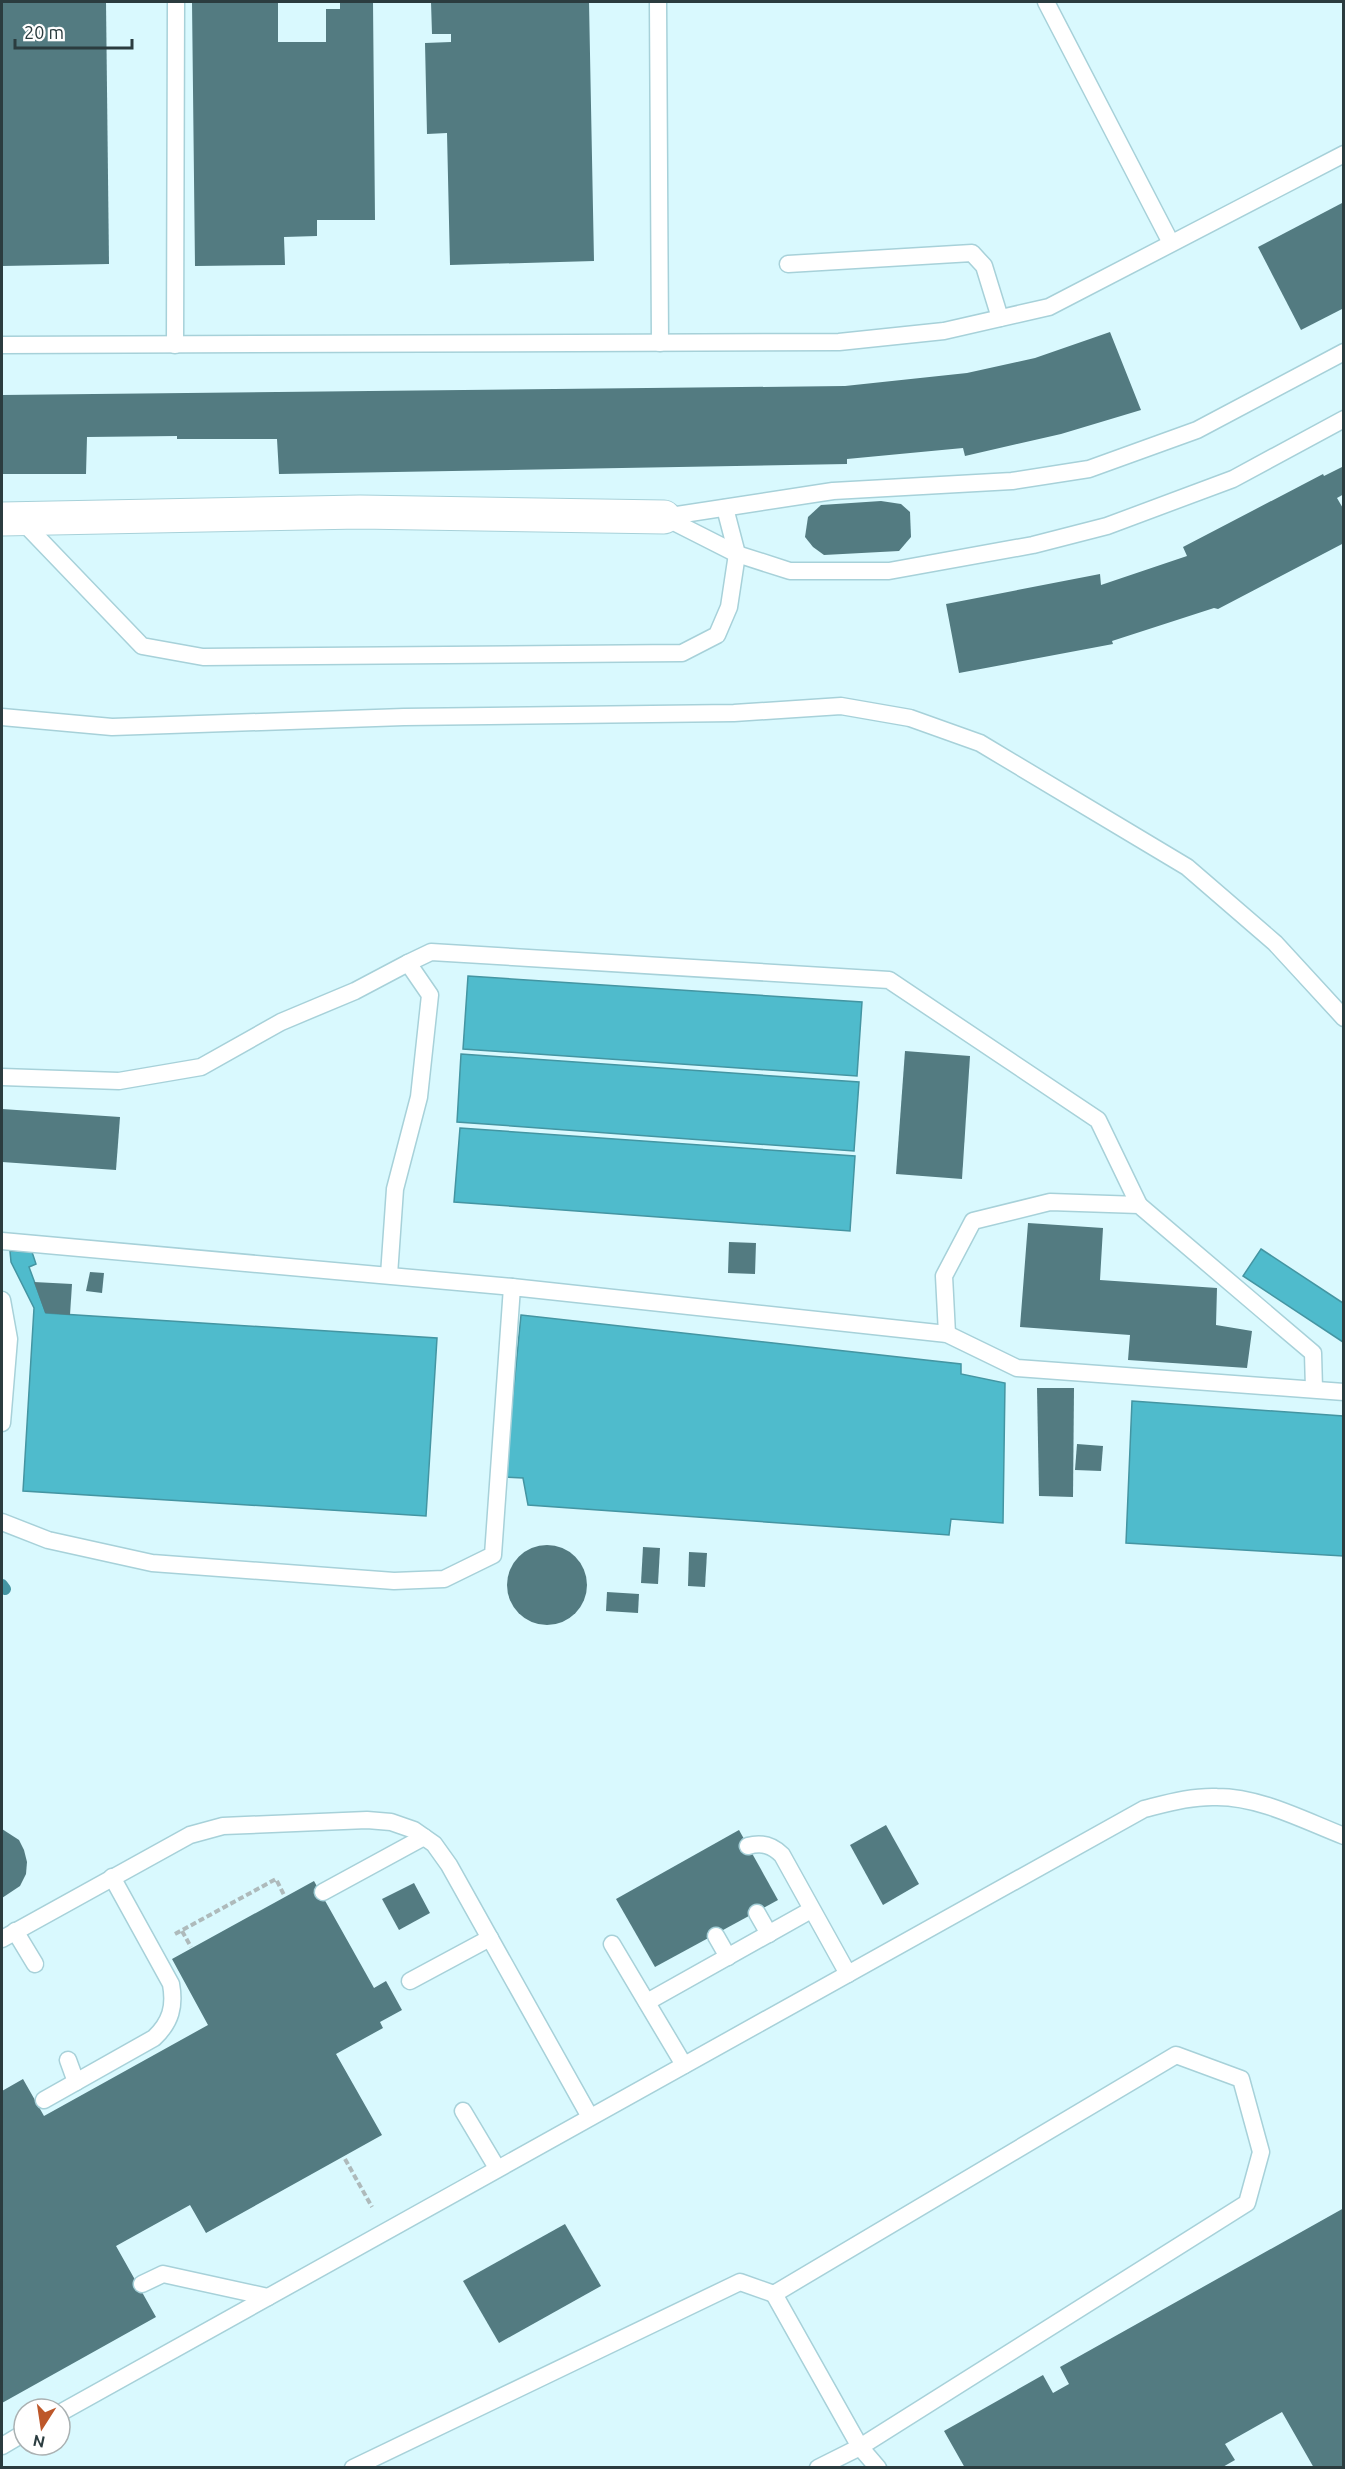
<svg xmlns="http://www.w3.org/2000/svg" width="1345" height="2469" viewBox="0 0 1345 2469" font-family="Ubuntu,sans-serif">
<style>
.built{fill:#d9f9fe;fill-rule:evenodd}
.water{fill:#4fbbcc;stroke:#4495a2;stroke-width:1.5}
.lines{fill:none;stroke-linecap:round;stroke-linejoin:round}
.stream{stroke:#4495a2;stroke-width:12}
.building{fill:#537b81}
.lane-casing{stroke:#a7d1d9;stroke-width:19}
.street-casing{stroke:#a7d1d9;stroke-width:35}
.path{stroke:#aebabb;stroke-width:4;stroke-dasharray:6 3;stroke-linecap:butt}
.lane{stroke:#fff;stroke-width:16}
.street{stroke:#fff;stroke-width:33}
</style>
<rect width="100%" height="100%" fill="#f5feff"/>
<path class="built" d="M2,2h1341v2465l-1341,1zM24,2409h36v36h-36z"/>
<g class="water">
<polygon points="468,976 862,1002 857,1076 463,1049"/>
<polygon points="461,1054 859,1082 854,1151 457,1122"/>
<polygon points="460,1128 855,1156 850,1231 454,1202"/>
<polygon points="1261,1249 1343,1303 1343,1342 1243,1276"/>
<polygon points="10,1251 32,1252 36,1264 29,1267 46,1313 437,1338 426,1516 23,1491 34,1308 11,1262"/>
<polygon points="521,1315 961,1364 961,1374 1005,1383 1003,1523 951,1519 949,1535 528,1505 523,1478 505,1477"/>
<polygon points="1132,1401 1343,1416 1343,1556 1126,1543"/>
</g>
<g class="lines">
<polyline class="stream" points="2,1585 5,1589"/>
</g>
<g class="building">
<polygon points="2,2 106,2 109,264 2,266"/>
<polygon points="192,2 278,2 278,42 326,42 326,9 340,9 340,2 373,2 375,220 317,220 317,236 284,237 285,265 195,266"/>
<polygon points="431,2 589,2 594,261 450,265 447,133 427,134 425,43 451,42 451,34 432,34"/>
<polygon points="1344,202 1344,308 1301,330 1258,247"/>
<polygon points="1110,332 1141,410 1061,434 965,456 963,448 847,459 847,464 279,474 277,439 177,439 177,436 87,437 86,474 2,474 2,395 845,386 967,373 1035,358"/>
<polygon points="1344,466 1344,494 1337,498 1344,510 1344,543 1218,609 1214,608 1112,641 1113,644 959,673 946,604 1100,574 1101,585 1187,556 1183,547 1323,474 1324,476"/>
<polygon points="881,501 901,504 910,512 911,537 899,551 824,555 813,547 805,537 808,517 821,505"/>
<polygon points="905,1051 970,1056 962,1179 896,1174"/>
<polygon points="2,1109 120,1117 116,1170 2,1162"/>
<polygon points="1028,1223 1103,1228 1100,1280 1217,1288 1216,1325 1252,1331 1247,1368 1128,1360 1130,1335 1020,1327"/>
<polygon points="729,1242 756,1243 755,1274 728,1273"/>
<polygon points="90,1272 104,1273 102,1293 86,1291"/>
<polygon points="34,1282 72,1284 70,1315 45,1313"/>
<polygon points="1037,1388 1074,1388 1073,1497 1039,1496"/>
<polygon points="1077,1444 1103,1446 1101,1471 1075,1470"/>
<circle cx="547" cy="1585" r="40"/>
<polygon points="643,1547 660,1548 658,1584 641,1583"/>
<polygon points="689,1552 707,1553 705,1587 688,1586"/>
<polygon points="607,1592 639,1594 638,1613 606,1611"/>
<polygon points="886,1825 919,1884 883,1905 850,1845"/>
<polygon points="2,1829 19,1840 24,1850 27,1862 26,1874 20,1886 2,1898"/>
<polygon points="739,1830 778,1900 655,1967 616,1899"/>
<polygon points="314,1881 374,1988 386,1981 402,2010 380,2022 383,2028 336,2054 382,2135 206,2233 190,2205 116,2246 156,2317 2,2403 2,2091 23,2079 44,2116 208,2025 172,1959"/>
<polygon points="414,1883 430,1913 399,1930 382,1899"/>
<polygon points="1344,2208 1344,2468 1314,2468 1282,2412 1225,2444 1235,2460 1221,2468 965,2468 944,2431 1043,2375 1053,2393 1069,2384 1060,2367"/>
<polygon points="565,2224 601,2286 499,2343 463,2281"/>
</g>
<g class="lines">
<defs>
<g id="lane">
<polyline points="658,2 660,343"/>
<polyline points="1046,2 1171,243"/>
<polyline points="788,264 972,253 984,266 1000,318"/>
<polyline points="2,345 839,342 944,331 1049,307 1344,154"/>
<polyline points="175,345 176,2"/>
<polyline points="664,517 737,554 790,571 889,571 1033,545 1107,526 1233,479 1344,419"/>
<polyline points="664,517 833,491 1012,481 1089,469 1197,430 1344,352"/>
<polyline points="21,520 142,646 203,657 682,653 717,635 729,607 737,554 725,508"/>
<polyline points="2,717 112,727 404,717 734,713 841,706 910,718 980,743 1187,867 1275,943 1344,1018"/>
<polyline points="408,963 431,952 889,980 1098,1120 1139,1205"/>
<polyline points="2,1077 119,1081 201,1067 281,1022 355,991 408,963 430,995 419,1097 395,1189 389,1275"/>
<polyline points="2,1241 512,1287"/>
<polyline points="2,1300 9,1339 2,1423"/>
<polyline points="947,1334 944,1276 973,1221 1050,1202 1139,1205 1313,1353 1314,1389"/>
<polyline points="2,1522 48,1540 152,1563 394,1581 444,1579 493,1555 512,1287 947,1334 1017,1368 1344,1392"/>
<path d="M748,1846c14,-4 24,-1 34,9l66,119"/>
<polyline points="323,1892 424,1837"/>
<polyline points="757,1913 769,1934"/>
<polyline points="15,1931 35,1964"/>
<polyline points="716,1936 728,1957"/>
<polyline points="2,1939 190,1835 223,1826 367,1820 391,1822 414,1830 434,1844 449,1865 590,2117"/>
<polyline points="612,1944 684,2065"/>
<polyline points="410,1981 490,1938"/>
<polyline points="647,2002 811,1910"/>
<polyline points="68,2060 76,2082"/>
<path d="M44,2100l110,-62c17,-16 21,-32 17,-54l-59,-107"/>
<polyline points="463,2111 497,2168"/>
<polyline points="142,2284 163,2274 268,2297"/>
<path d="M60,2413l1084,-604c24,-6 48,-13 73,-12 43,0 86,23 127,39"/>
<polyline points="2,2446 24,2433"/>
<polyline points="353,2468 740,2282 774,2294"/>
<polyline points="818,2468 860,2447 1247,2203 1261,2152 1241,2079 1176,2055 774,2294 860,2447 878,2468"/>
</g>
<polyline id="street" points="2,519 360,512 664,517"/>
</defs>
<use href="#lane" class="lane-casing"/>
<use href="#street" class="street-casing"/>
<g class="path">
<polyline points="182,1931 191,1947"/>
<polyline points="175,1934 276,1879 284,1895"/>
<polyline points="345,2159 372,2207"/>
</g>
<use href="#lane" class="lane"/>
<use href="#street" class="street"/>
</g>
<rect width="1345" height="2469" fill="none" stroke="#2b3c3f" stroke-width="6"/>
<g transform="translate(42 2427) rotate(192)"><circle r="28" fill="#ffffff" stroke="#aab1b2" stroke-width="1.5"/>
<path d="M0-4.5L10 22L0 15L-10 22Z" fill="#bd5729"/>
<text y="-9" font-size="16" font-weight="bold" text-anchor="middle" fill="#2b3c3f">N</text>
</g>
<path d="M15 39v9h117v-9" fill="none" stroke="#2b3c3f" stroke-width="3"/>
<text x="24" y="39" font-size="18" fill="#2b3c3f" stroke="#ffffff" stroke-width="4.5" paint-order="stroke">20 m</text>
</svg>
